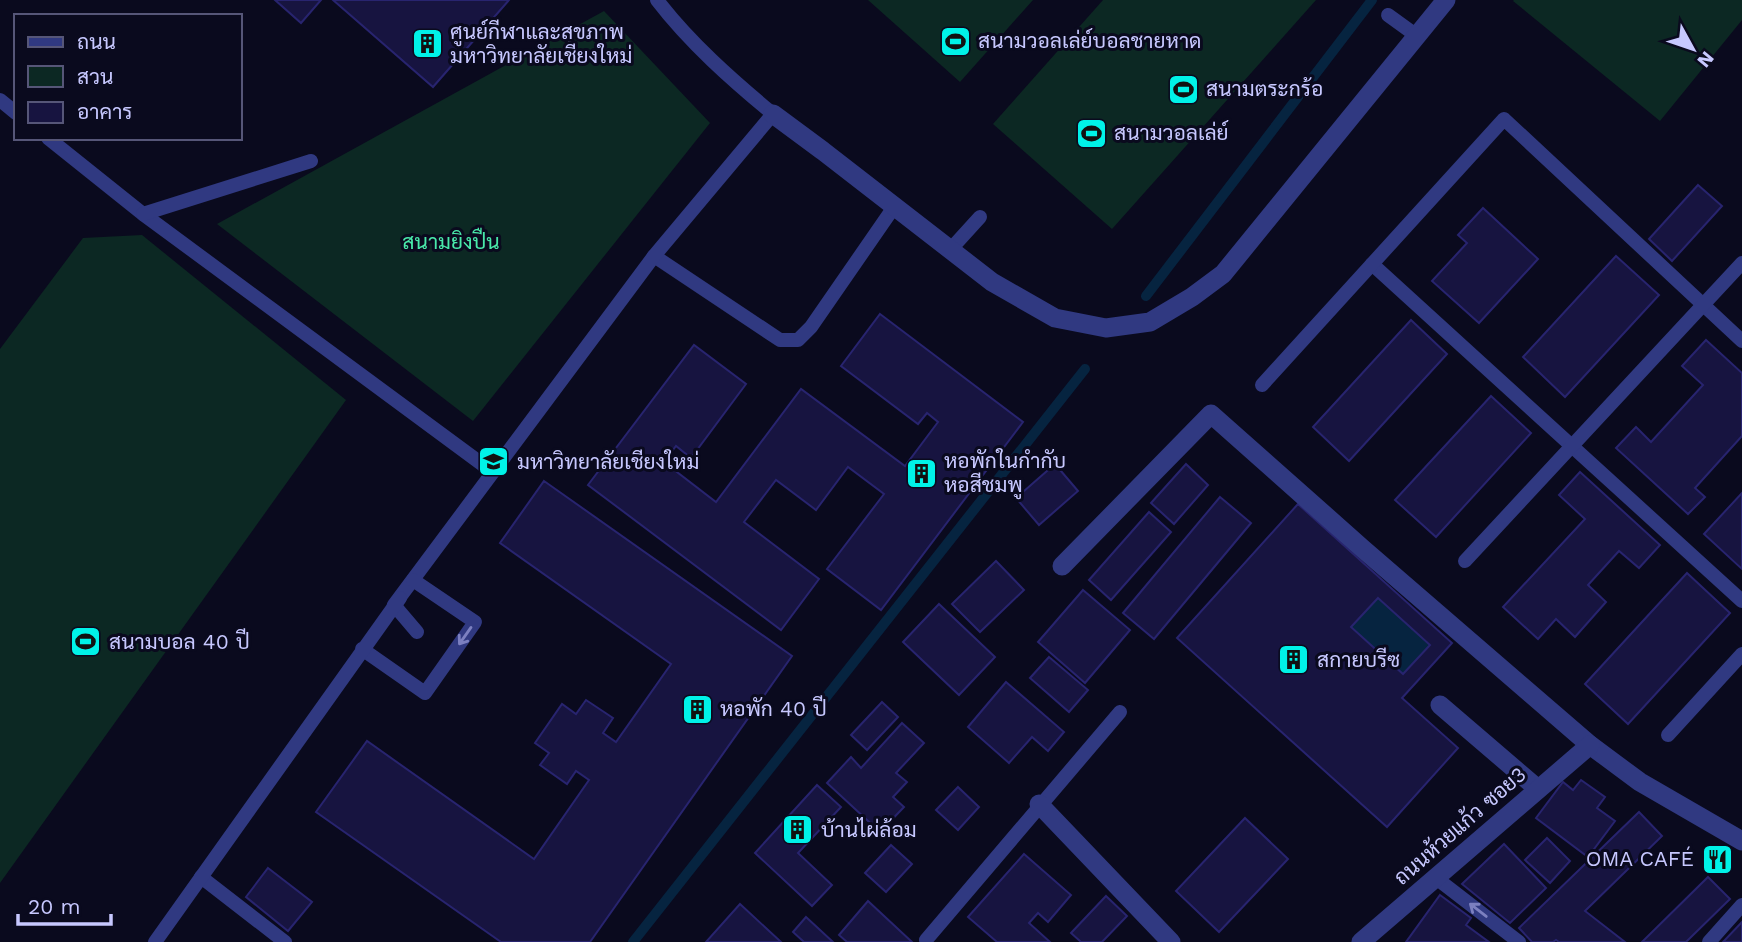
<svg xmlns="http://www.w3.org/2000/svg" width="1742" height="942" viewBox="0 0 1742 942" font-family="'Work Sans',Sarabun,sans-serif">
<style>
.green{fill:#0c2823}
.water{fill:#062440}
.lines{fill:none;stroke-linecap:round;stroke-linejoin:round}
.stream{stroke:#062440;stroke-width:10}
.building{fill:#171440;stroke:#28246f;stroke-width:2;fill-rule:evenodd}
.service{stroke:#303981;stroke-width:14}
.minor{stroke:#303981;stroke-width:19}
.oneway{stroke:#7c80c0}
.labels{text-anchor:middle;stroke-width:6;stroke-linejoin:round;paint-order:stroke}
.poi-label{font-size:21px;fill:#c7c8ff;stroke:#0a0a1e;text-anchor:start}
.park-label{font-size:21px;fill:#49e9aa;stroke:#0a0a1e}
.street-label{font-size:21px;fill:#c7c8ff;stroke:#0a0a1e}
</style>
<rect width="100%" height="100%" fill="#0a0a1e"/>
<g class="green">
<polygon points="868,0 1033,0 960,82"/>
<polygon points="1103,0 1316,0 1112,229 993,124"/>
<polygon points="1514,0 1742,0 1742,20 1660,121 1513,1"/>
<polygon points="604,11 710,123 473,421 217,224"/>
<polygon points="142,235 346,400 0,883 0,349 83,238"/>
</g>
<polygon class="water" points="1378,598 1430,645 1403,674 1351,627"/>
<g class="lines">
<g class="stream">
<polyline points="1146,296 1372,0"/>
<polyline points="633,942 1085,369"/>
</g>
</g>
<g class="building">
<polygon points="275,0 321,0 301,23"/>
<polygon points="333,0 509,0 433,87"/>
<polygon points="1698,185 1722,206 1672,261 1649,239"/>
<polygon points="1483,208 1538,259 1479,323 1432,281 1467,243 1458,235"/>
<polygon points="1616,256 1659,295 1565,397 1523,357"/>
<polygon points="880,314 1023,422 881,610 827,569 884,494 848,467 816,510 776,480 744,522 819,579 781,630 588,485 694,345 746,384 691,458 676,446 664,462 716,502 801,389 905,466 938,422 927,413 918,424 841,366"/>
<polygon points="1411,320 1447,354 1349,461 1313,427"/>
<polygon points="1706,340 1742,373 1742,436 1695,488 1705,497 1688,514 1616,448 1636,427 1651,442 1703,385 1682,366"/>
<polygon points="1491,396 1531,433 1436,537 1395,500"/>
<polygon points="1055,464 1078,491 1039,525 1016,498"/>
<polygon points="1186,464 1208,485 1174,524 1151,503"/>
<polygon points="1580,472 1660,545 1639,568 1619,551 1588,585 1606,602 1575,637 1556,619 1538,639 1503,607 1585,519 1559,495"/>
<polygon points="544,481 792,656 590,942 501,942 316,812 367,741 534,859 589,780 576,771 567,784 540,765 549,753 535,743 562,704 576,714 586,700 613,718 603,733 616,742 671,664 500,543"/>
<polygon points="1742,493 1742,569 1704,534"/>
<polygon points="1220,497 1251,523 1154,639 1123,613"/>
<path d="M1298,504l154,139 -50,55 56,50 -71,79 -210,-189zM1378,598l52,47 -27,29 -52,-47z"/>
<polygon points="1149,512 1171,532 1111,600 1089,580"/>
<polygon points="996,561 1024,590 980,632 952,604"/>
<polygon points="1687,573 1730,613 1628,724 1585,684"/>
<polygon points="1083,590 1130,630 1085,683 1038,642"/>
<polygon points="939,604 995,657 959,695 903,642"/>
<polygon points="1049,657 1088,690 1069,712 1030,678"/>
<polygon points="1006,682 1064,732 1048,751 1032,737 1009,763 968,727"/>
<polygon points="882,702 898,717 867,750 851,735"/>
<polygon points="902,723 924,743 896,773 907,782 893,797 904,807 880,832 827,783 851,757 861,768"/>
<polygon points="1581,780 1605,797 1597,808 1615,821 1588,857 1536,818 1563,782 1573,790"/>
<polygon points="817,785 841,807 798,853 832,885 812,906 755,853"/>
<polygon points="958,787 979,807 958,830 936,810"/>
<polygon points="1639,812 1662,836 1585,911 1625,942 1559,942 1556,940 1553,942 1532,942 1519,928"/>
<polygon points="1245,818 1288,859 1219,932 1176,891"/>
<polygon points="1547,838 1570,861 1550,883 1525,860"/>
<polygon points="1504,844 1546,888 1510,923 1462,884"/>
<polygon points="891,845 912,864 886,892 865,873"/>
<polygon points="1024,854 1071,895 1048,922 1038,913 1029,923 1050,942 997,942 968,917"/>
<polygon points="268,868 312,902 288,931 246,897"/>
<polygon points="1708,877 1730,899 1686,942 1642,942"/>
<polygon points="1440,895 1471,918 1466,925 1489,942 1406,942"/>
<polygon points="1106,896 1127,916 1102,942 1081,942 1071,933"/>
<polygon points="868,901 912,942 847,942 839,935"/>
<polygon points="740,904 781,942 706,942"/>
<polygon points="806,917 833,942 804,942 793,932"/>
<polygon points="1742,922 1742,942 1723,942"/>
</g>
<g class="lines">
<g class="service">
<path d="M657,0c33,43 75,80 116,114l-4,5"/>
<polyline points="1388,15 1417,36 1411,43"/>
<polyline points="0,100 16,113"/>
<polyline points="48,138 143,214 490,470"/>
<polyline points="143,214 311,161"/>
<polyline points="958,255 950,250 980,217"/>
<polyline points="654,256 780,340 798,340 811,327 894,207"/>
<polyline points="1372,264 1742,601"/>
<polyline points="1262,385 1504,119 1742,341"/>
<polyline points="1465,561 1742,263"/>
<polyline points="417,632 394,605 654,256 773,114 781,120"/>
<polyline points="362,649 425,693 475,622 413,580"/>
<polyline points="1668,735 1742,654"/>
<polyline points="201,877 285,942"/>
<polyline points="1436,878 1519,942"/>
<polyline points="926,940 1120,712"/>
<polyline points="155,942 400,598"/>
<polyline points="1709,942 1742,905"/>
</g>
<g class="minor">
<polyline points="773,114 823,151 992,282 1055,318 1106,328 1150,322 1192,297 1223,274 1446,0"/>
<polyline points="1062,566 1211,414 1362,548 1590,745 1640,782 1742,841"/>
<polyline points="1440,705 1538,789"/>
<polyline points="1039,804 1171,942"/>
<polyline points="1361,942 1590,745"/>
</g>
</g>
<defs><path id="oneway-shaft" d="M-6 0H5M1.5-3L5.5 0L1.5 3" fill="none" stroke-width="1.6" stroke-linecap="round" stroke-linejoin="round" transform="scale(1.75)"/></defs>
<g class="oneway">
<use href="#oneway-shaft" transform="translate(465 636) rotate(125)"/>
<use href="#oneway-shaft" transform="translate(1478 910) rotate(-142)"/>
</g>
<defs>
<symbol id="stadium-square" viewBox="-11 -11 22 22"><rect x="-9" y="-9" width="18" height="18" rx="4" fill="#00f2e8" stroke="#0a0a1e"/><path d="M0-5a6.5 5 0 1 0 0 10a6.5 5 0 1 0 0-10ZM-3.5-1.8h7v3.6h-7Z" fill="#111"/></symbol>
<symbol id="building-square" viewBox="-11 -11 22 22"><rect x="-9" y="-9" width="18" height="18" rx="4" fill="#00f2e8" stroke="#0a0a1e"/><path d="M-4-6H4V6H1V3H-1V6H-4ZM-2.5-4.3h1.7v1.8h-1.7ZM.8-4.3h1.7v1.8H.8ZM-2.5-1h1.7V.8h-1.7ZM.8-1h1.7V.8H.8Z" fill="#111"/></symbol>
<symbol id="university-square" viewBox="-11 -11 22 22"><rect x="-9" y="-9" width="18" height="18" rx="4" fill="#00f2e8" stroke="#0a0a1e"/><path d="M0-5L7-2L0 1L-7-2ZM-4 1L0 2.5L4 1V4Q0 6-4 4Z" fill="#111"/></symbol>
<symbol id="restaurant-square" viewBox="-11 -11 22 22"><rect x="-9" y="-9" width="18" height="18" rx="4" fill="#00f2e8" stroke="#0a0a1e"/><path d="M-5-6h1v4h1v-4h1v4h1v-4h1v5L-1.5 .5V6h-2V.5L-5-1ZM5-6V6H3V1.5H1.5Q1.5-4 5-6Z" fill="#111"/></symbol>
</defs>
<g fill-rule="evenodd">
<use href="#stadium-square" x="938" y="24" width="35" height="35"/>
<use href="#building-square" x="410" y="26" width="35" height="35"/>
<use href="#stadium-square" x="1166" y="72" width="35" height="35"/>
<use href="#stadium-square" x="1074" y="116" width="35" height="35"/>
<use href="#university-square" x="476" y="444" width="35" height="35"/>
<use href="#building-square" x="904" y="456" width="35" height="35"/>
<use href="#stadium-square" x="68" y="624" width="35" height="35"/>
<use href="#building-square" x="1276" y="642" width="35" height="35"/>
<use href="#building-square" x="680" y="692" width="35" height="35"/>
<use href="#building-square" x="780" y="812" width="35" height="35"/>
<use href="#restaurant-square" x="1700" y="842" width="35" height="35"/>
</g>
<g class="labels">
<g class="poi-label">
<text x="450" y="39">ศูนย์กีฬาและสุขภาพ<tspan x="450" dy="24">มหาวิทยาลัยเชียงใหม่</tspan></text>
<text x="978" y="48">สนามวอลเล่ย์บอลชายหาด</text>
<text x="1206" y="96">สนามตระกร้อ</text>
<text x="1114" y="140">สนามวอลเล่ย์</text>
<text x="944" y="468">หอพักในกำกับ<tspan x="944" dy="24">หอสีชมพู</tspan></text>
<text x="517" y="469">มหาวิทยาลัยเชียงใหม่</text>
<text x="109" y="649">สนามบอล 40 ปี</text>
<text x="1317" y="667">สกายบรีซ</text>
<text x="720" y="716">หอพัก 40 ปี</text>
<text x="821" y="837">บ้านไผ่ล้อม</text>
<text x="1694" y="866" text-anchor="end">OMA CAFÉ</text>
</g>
<g class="park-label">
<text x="451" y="249">สนามยิงปืน</text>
</g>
<g class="street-label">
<text transform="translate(1460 826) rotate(-41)" y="7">ถนนห้วยแก้ว ซอย3</text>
</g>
</g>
<rect x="14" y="14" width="228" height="126" fill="#0a0a1e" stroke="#565678" stroke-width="2"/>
<rect x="28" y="37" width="35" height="10" fill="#303981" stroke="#565678" stroke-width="2"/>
<text x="77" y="49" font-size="21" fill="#c7c8ff">ถนน</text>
<rect x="28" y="66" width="35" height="21" fill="#0c2823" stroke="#565678" stroke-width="2"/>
<text x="77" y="84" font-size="21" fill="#c7c8ff">สวน</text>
<rect x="28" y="102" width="35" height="21" fill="#171440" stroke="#565678" stroke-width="2"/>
<text x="77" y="119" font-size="21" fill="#c7c8ff">อาคาร</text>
<g transform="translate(1693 49) rotate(130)" stroke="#0a0a1e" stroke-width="5" paint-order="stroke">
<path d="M0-5L12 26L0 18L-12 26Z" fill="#c7c8ff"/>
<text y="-10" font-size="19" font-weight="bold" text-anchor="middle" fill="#c7c8ff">N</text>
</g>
<path d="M18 914v10h93v-10" fill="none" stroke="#c7c8ff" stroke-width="3.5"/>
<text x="28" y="914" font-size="21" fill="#c7c8ff" stroke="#0a0a1e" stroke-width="5" paint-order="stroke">20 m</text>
</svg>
